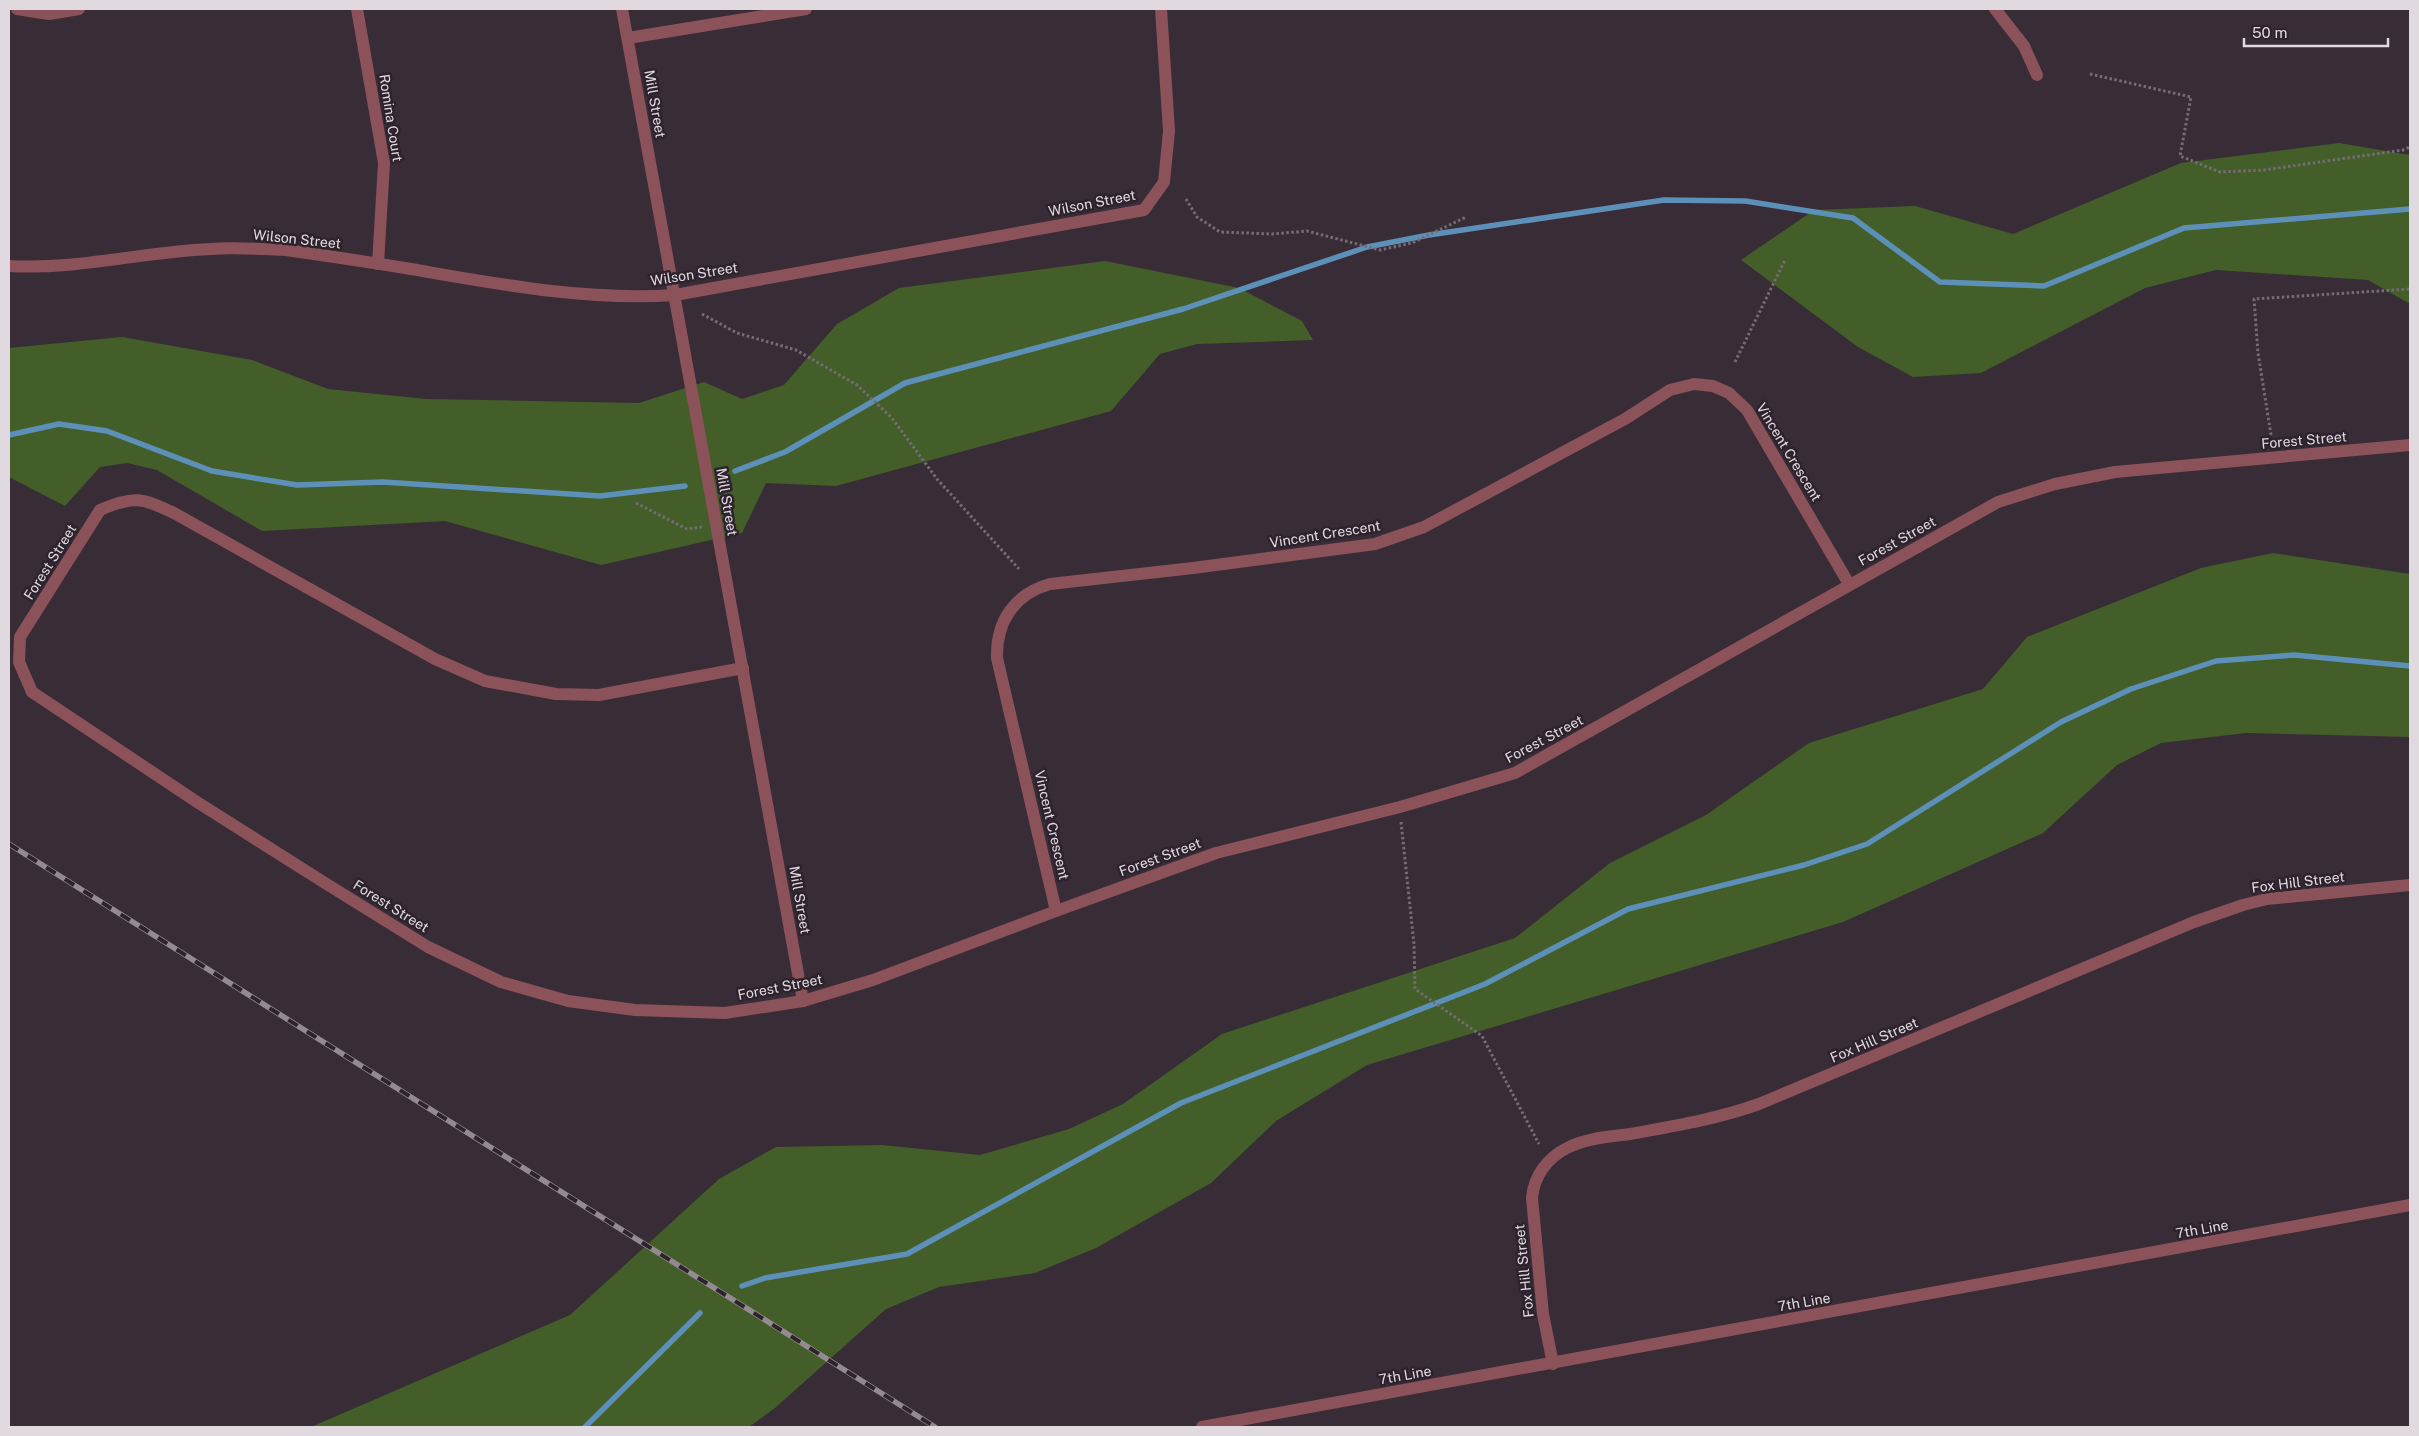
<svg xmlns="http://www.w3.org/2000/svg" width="2419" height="1436" viewBox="0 0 2419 1436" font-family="'Public Sans',sans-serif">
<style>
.green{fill:#435e28}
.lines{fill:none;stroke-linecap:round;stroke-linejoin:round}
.stream{stroke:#5d90b9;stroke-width:5.5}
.path{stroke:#766c75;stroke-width:3;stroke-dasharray:2.5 2.5;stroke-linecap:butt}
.minor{stroke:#8c5259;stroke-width:12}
.rail-casing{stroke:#938a92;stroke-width:5.5}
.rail{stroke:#2e232d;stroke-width:4;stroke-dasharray:11;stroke-linecap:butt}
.labels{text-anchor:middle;stroke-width:5;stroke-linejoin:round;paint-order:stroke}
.street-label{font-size:14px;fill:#e1d9e0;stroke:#2e232d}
</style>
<rect width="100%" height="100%" fill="#382d37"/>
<g class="green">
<polygon points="2339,143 2410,155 2410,304 2368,280 2216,270 2145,288 1981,373 1913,377 1858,347 1741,260 1814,210 1915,206 2013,234 2181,163"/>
<polygon points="1105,261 1239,288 1302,321 1313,340 1197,344 1160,354 1111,411 836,486 766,483 742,533 601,565 445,521 262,531 157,470 127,463 100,467 65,506 9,477 9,348 122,337 252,360 328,389 426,399 639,403 704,382 742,399 784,385 837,324 899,288"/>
<polygon points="2273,553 2410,574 2410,737 2246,733 2161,743 2117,765 2043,833 1843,922 1367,1065 1276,1121 1211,1183 1096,1248 1035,1273 939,1287 886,1309 775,1408 749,1427 311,1427 570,1315 719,1179 776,1147 882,1145 980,1155 1069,1129 1123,1104 1222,1034 1515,938 1610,863 1706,815 1809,743 1983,689 2027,637 2201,568"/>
</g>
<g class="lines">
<g class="stream">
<polyline points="9,435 59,424 107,431 212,471 297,485 383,482 600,496 685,486"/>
<polyline points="735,471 785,452 905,383 1183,309 1367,247 1429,235 1664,200 1745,201 1853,218 1940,282 2044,286 2184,228 2410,209"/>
<polyline points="742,1286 765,1278 907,1254 1181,1103 1485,984 1628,909 1804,865 1867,844 2061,722 2131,689 2216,661 2294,655 2410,666"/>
<polyline points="585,1427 700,1313"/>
</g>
<g class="path">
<polyline points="2090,74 2191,97 2180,156 2220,172 2264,170 2403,150 2410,147"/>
<polyline points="1186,199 1197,217 1220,232 1272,234 1307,231 1380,250 1412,243 1466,217"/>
<polyline points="702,314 737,333 796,350 857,385 892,418 937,479 1019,569"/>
<polyline points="1735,362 1785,260"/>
<polyline points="2271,435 2258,353 2254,299 2410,289"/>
<polyline points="636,503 687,529 702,527"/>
<polyline points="1401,822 1414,944 1415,989 1482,1036 1539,1144"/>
</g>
<g class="minor">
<polyline points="17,9 49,14 79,9"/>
<polyline points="357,9 384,163 378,264"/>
<polyline points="622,9 803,1001"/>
<polyline points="1995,9 2024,46 2037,75"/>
<polyline points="628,38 806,9"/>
<path d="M9,266c68,4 133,-14 201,-17 25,-2 51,0 76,1 42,6 83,12 125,19 87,15 175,32 264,26l469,-85 20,-28 5,-51 -8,-122"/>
<path d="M743,668l-144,27 -43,-1 -71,-13 -50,-22 -261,-146c-32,-15 -40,-18 -74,-3l-80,127 -1,25 13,30 165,110 128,81 103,64 73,35 67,19 67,9 90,3 78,-12 70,-21 183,-69 160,-58 184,-46 115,-34 483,-271 57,-18 60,-12 295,-27"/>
<path d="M1056,911l-59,-253c-1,-36 17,-64 53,-74l143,-16 182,-24 49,-17 201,-108 45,-29 24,-6 19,2 16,7 18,17 102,174"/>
<path d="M1553,1364l-10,-50 -11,-116c2,-22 15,-40 35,-50 19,-10 42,-11 63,-14 44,-8 87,-15 129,-30l435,-182 49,-17 24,-6 143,-14"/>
<polyline points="1202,1427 2410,1205"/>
</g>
<defs>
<polyline id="rail" points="9,844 935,1427"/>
</defs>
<use href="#rail" class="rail-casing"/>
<use href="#rail" class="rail"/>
</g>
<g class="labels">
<g class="street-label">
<text transform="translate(655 104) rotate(80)" y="5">Mill Street</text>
<text transform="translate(391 118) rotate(81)" y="5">Romina Court</text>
<text transform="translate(1092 203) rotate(-11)" y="5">Wilson Street</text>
<text transform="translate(297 239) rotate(6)" y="5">Wilson Street</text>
<text transform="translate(694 274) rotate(-9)" y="5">Wilson Street</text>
<text transform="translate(2304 440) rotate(-5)" y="5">Forest Street</text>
<text transform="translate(1789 452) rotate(59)" y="5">Vincent Crescent</text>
<text transform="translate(727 502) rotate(80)" y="5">Mill Street</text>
<text transform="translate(1325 534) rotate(-9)" y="5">Vincent Crescent</text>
<text transform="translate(1897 541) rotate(-29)" y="5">Forest Street</text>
<text transform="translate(50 562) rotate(-58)" y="5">Forest Street</text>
<text transform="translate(1544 739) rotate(-28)" y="5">Forest Street</text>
<text transform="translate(1052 825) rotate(77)" y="5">Vincent Crescent</text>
<text transform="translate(1160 857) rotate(-20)" y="5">Forest Street</text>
<text transform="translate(2298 882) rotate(-7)" y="5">Fox Hill Street</text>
<text transform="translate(800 900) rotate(80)" y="5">Mill Street</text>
<text transform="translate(391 906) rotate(32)" y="5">Forest Street</text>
<text transform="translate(780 987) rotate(-11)" y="5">Forest Street</text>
<text transform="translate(1874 1040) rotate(-23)" y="5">Fox Hill Street</text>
<text transform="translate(2202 1229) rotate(-10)" y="5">7th Line</text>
<text transform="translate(1524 1271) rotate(-96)" y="5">Fox Hill Street</text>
<text transform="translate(1804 1302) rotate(-10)" y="5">7th Line</text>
<text transform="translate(1405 1375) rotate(-10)" y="5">7th Line</text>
</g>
</g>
<rect width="2419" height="1436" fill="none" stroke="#e1d9e0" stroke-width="20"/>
<path d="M2244 38v8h144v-8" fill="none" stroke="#e1d9e0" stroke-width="2.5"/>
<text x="2252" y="38" font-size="15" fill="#e1d9e0" stroke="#2e232d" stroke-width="4" paint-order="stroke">50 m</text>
</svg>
